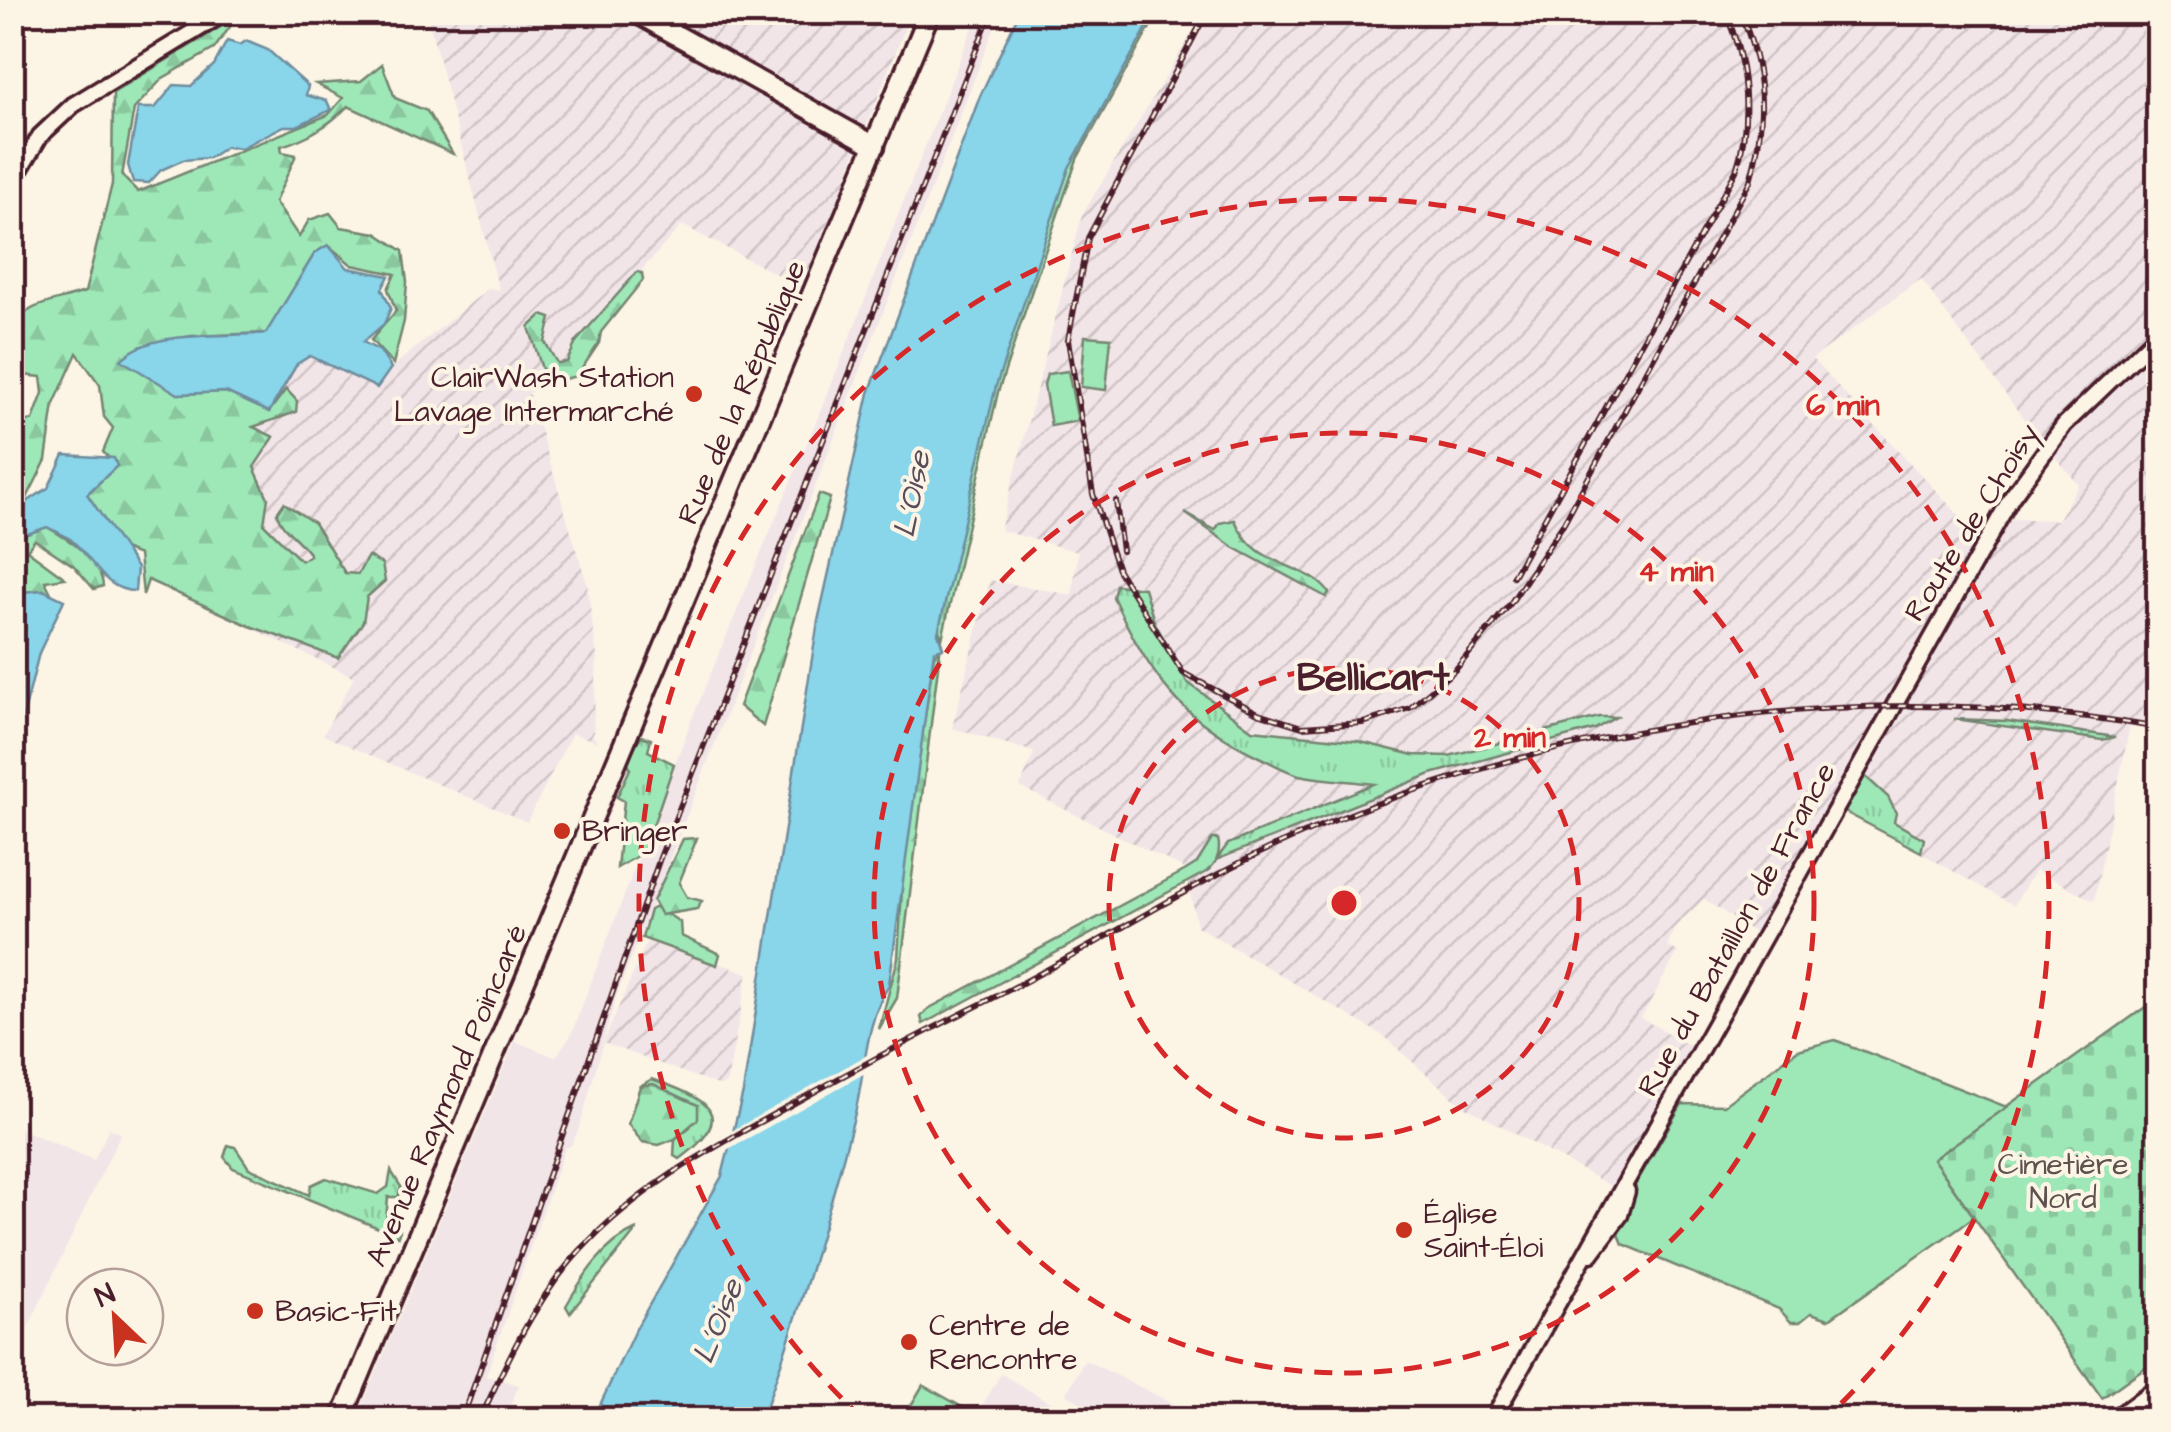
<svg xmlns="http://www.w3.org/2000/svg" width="2171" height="1432" viewBox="0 0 2171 1432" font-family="'Architects Daughter',sans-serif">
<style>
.built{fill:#f2e5e8}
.industrial{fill:url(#industrial-furrows);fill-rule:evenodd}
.grass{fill:url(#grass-tufts);stroke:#748471;stroke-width:2.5}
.forest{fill:url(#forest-firs);stroke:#748471;stroke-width:2.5}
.cemetery{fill:url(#cemetery-stones);stroke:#748471;stroke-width:2.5}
.garden{fill:#9ee8b7;stroke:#748471;stroke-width:2.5}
.water{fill:#89d5e9;stroke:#708c9d;stroke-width:2.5}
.pier{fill:#fcf5e5}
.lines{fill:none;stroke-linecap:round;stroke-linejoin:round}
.minor-casing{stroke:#4a1f2b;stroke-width:21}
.major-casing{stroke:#4a1f2b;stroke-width:25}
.minor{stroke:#fcf5e5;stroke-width:14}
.major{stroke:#fcf5e5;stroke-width:18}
.rail-casing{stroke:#4a1f2b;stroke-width:6}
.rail{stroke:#fcf5e5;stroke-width:2.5;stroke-dasharray:8;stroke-linecap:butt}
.ring{fill:none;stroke:#d62828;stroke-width:5;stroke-dasharray:18 12}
.poi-dot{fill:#c8321e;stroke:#fcf5e5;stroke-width:4}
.labels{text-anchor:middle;stroke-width:8;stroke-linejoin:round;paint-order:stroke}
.poi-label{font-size:30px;fill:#4a1f2b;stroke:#fcf5e5;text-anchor:start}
.street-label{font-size:30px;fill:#4a1f2b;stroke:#fcf5e5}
.park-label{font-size:30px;fill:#5f514e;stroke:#fcf5e5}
.water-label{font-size:32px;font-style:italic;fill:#5a4c5a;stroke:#fcf5e5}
.district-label{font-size:40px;font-weight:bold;fill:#4a1f2b;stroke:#fcf5e5}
.centre{fill:#d62828;stroke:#fcf5e5;stroke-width:5}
.ring-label{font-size:30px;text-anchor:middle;font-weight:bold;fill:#d62828;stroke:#fcf5e5;stroke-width:8;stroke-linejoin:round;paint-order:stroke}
</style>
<defs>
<pattern id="industrial-furrows" width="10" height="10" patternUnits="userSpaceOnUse" patternTransform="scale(2.5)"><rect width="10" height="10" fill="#f2e5e8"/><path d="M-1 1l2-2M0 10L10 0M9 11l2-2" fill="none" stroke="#d1c4c7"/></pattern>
<pattern id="grass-tufts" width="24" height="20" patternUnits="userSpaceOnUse" patternTransform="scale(2.5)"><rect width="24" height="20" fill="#9ee8b7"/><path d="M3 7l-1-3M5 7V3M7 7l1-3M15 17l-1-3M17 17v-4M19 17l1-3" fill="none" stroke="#8ac79e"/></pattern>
<pattern id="forest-firs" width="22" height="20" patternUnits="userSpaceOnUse" patternTransform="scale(2.5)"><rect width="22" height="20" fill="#9ee8b7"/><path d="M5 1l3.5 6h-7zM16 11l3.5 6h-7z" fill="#8ac79e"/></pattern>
<pattern id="cemetery-stones" width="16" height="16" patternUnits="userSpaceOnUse" patternTransform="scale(2.5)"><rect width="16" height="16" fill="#9ee8b7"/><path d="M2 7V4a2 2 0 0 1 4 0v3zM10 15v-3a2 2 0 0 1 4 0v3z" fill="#8ac79e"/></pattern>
</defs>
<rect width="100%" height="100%" fill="#fcf5e5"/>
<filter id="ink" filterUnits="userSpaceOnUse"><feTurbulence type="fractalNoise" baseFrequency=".01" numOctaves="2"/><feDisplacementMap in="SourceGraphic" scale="20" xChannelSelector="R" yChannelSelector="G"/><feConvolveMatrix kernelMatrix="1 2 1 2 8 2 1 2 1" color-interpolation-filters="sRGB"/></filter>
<g filter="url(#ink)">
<g class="built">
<polygon points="978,13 1000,13 616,997 580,1126 571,1146 565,1148 486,1376 519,1385 504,1419 356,1420 515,1041 555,1057 570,1037 693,716 828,393"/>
<polygon points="13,1126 94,1160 109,1128 121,1133 13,1359"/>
<polygon points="1085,1360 1174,1404 1179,1407 1168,1419 1109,1419 1066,1394"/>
<polygon points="1001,1374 1079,1419 1080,1419 993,1419 995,1414 981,1407"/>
</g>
<g class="industrial">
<polygon points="439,13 911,13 803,288 682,225 570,350 581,355 561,390 556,374 529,393 587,584 597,657 593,736 600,743 572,733 527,822 323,735 354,677 204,606 255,495 253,434 304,353 377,388 391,368 489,288 499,290 429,22"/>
<path d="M1204,13h954v712l-27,-4 -37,180 -59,-31 -21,35 -174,-97 -84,126 -52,-35 -29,28 -8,19 11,6 -37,66 53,30 -76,142 -159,-87 -77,-68 -185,-109 -12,-57 -165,-82 14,-35 -82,-24 38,-148 82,15 6,-43 -78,-22 82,-315zM1921,279l113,154 45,52 -22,35 -50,-1 -16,30 -179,-190z"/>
<polygon points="648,939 748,973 727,1082 721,1086 603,1043"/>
</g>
<g class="grass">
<path d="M1116,585l28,3 10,33 33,61 65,48 105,11 56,14 36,1 150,-39h17l-21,12 -164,45 -215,86 12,-16 146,-60c-23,-3 -47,-4 -70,-8 -14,-2 -30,-12 -43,-18 -82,-39 -110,-81 -148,-161z"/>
<polygon points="1954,719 2007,721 2115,737 2102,740"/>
<polygon points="641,736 651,739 648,751 674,764 644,852 617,868 624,801 617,797 630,769 627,759"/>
<polygon points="1865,776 1888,797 1896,813 1894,822 1924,839 1921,852 1843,811 1853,787"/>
<polygon points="656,907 680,922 681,936 720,954 717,965 642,938 650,910"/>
<path d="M652,1079c53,19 89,35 28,80l-6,-3 1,-17 15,-12 -50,-41z"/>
<polygon points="228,1145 235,1147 249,1168 309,1195 311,1185 326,1178 378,1194 388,1187 391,1171 401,1187 398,1197 388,1197 386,1220 400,1230 398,1236 233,1168 224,1157"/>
<path d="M637,1229l-67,84 -4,-7c17,-30 38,-63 71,-77z"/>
</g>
<g class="forest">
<polygon points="1149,13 1158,13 1077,159 1039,269 998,392 942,639 937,625 988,395 1072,157"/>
<path d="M237,17l-23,32 -51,29 -29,31 -12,67 16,16 190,-77 15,-17 -27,-14 45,-3 21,-17 13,34 32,13 26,43 -105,-48c-20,20 -40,32 -67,40l1,6 14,3 -21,47 24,35 10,-17 21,-7 11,14 35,6 27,18 4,31 -3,39 -11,43 -22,-24 25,-29 -8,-22 7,-15 -43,-9 -24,-20 -13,8 -48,80 -76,3 -49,10 36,48 48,-2 43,20 17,-23 11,12 -1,11 -43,15 21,10 -20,30 14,31 -4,26 37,37 9,-6c-9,-15 -29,-25 -33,-42l7,-10 30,20 31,50 13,1 10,-18 14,8 3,17 -18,16 -4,25 -25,36 -88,-32 -102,-46 -5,15 -4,-40 -16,-6 -36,-55 30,-28 -14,-14 10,-24 -9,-11 -4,-32 -23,-32 -23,51 -8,56 -19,38 -14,4v-78l20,-4 10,-27 -2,-16 -28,-3c0,-72 8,-62 72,-82l27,-108 1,-91z"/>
<polygon points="637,272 642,273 643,280 601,332 599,343 577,376 556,381 542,369 529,327 542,315 551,318 545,342 557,363 567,362 576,342"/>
<polygon points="819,494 830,498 763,726 739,706"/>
<path d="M1185,513l30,17 5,-7 15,-3c19,49 73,42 94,73l-3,4 -93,-50z"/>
<path d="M47,527c21,12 54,32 56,59l-9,3 -20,-23 -39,-26 -8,10 38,28 -20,3 8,16 -10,-7 -31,3v-54z"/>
<polygon points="940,651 897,998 879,1029 898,958 904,855 934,655"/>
<polygon points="697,838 679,883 687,897 702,901 697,909 661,915 653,901 683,839"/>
<path d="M1212,839h6c3,13 -1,25 -12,33l-283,152 -2,-7 7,-8 258,-139 11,-7z"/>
<polygon points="653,1084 698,1105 698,1119 675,1139 659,1145 642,1142 628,1124 640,1086"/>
</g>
<polygon class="cemetery" points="2158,998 2158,1358 2102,1398 1933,1159"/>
<g class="garden">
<polygon points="1085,336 1111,338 1106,390 1081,387"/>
<polygon points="1068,371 1078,421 1051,426 1044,385 1047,374"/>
<polygon points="1835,1040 2007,1107 1933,1159 1974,1217 1829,1319 1811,1313 1800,1322 1791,1322 1779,1309 1623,1244 1617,1229 1630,1208 1629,1196 1682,1104 1724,1105 1798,1050"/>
<polygon points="923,1385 976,1415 973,1419 920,1419 907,1412"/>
</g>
<g class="water">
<path d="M1019,13h136l-86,155 -73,218 -58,247 5,15 -9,3 -45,334c-25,39 -23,87 -35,132 -27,103 -57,202 -92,302l-169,1 41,-88 88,-156 21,-84 75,-471 51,-228 111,-297z"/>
<polygon points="227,41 240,45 246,41 268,50 308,86 306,95 327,101 331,110 297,126 284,126 241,148 226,147 209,158 183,160 161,170 149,183 133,182 128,165 138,108 155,108 174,85 191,86 214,65"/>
<path d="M328,245l20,23 41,8 -7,13 9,19 -7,16 -21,18 17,9 11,17 -14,20 -67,-32 -13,8 -28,48 -43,-20 -48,2 -57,-34c30,-32 105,-22 145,-27l49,-80z"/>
<path d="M64,455l50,3 3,8 -30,28 50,74 -2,23c-32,0 -43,-35 -65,-52 -7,-5 -15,-8 -23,-12l-34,12v-28l35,-23z"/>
<polygon points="43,590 64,600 39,653 21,726 13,724 13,593"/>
</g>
<polygon class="pier" points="874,1051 869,1071 723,1152 728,1133"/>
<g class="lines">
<defs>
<g id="minor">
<polyline points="12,183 40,136 73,105 226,12"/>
<polyline points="1591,1254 1620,1215 1627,1191"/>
<polyline points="1492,1420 2011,498 2064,425 2158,335"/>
</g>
<g id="major">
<polyline points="635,12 875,146"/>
<polyline points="341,1420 930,12"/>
<polyline points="2116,1420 2158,1389"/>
</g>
</defs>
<use href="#minor" class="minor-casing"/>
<use href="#major" class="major-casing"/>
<use href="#minor" class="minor"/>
<use href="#major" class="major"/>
<defs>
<g id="rail">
<path d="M1207,12l-119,226 -20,102 25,154 25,76 65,103 75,40 44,14 61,-4 47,-15 46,-39 54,-65 52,-78 188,-345c17,-59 15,-112 -10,-169"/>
<polyline points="1116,501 1122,551"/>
<path d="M1513,576l223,-405c16,-50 11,-111 -11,-159"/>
<polyline points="462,1420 661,855 991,12"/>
<path d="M480,1420c25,-56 51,-111 90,-158 60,-71 137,-111 217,-155 71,-40 139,-76 212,-112 94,-47 182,-106 278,-150 271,-123 588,-171 881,-117"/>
</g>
</defs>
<use href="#rail" class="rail-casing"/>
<use href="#rail" class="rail"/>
</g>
</g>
<g class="ring">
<circle cx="1344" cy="903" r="235"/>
<circle cx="1344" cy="903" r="470"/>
<path d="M863 1419A705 705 0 1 1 1825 1419"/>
</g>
<g class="poi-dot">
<circle cx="694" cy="394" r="10"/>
<circle cx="562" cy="831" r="10"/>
<circle cx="1404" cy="1230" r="10"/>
<circle cx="255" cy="1311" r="10"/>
<circle cx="909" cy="1342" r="10"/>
</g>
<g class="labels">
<g class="poi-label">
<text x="674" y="387" text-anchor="end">ClairWash Station<tspan x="674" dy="34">Lavage Intermarché</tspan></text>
<text x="582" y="841">Bringer</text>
<text x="1424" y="1223">Église<tspan x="1424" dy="34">Saint-Éloi</tspan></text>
<text x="275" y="1321">Basic-Fit</text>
<text x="929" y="1335">Centre de<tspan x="929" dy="34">Rencontre</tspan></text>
</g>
<g class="street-label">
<text transform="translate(741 392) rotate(-67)" y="10">Rue de la République</text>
<text transform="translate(1971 522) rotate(-58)" y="10">Route de Choisy</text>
<text transform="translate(1736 929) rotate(-61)" y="10">Rue du Bataillon de France</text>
<text transform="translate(446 1095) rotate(-67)" y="10">Avenue Raymond Poincaré</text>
</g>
<g class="park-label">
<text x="2063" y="1174">Cimetière<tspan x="2063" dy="34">Nord</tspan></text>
</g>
<g class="water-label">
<text transform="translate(911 494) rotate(-79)" y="11">L'Oise</text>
<text transform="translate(717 1321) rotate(-68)" y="11">L'Oise</text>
</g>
<g class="district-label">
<text x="1373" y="690">Bellicart</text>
</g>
</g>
<circle cx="1344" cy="903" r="15" class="centre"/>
<g class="ring-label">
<text x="1843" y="415">6 min</text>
<text x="1676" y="581">4 min</text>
<text x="1510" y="747">2 min</text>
</g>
<rect width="2171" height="1432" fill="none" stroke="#fcf5e5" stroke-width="50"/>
<rect x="25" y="25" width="2121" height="1382" fill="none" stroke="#4a1f2b" stroke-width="4" filter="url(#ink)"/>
<g transform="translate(115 1317) rotate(335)"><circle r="48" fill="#fcf5e5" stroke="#b59f9b" stroke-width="2.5"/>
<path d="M0-8L18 38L0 25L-18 38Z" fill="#c8321e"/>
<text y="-15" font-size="28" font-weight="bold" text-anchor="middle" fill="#4a1f2b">N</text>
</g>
</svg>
